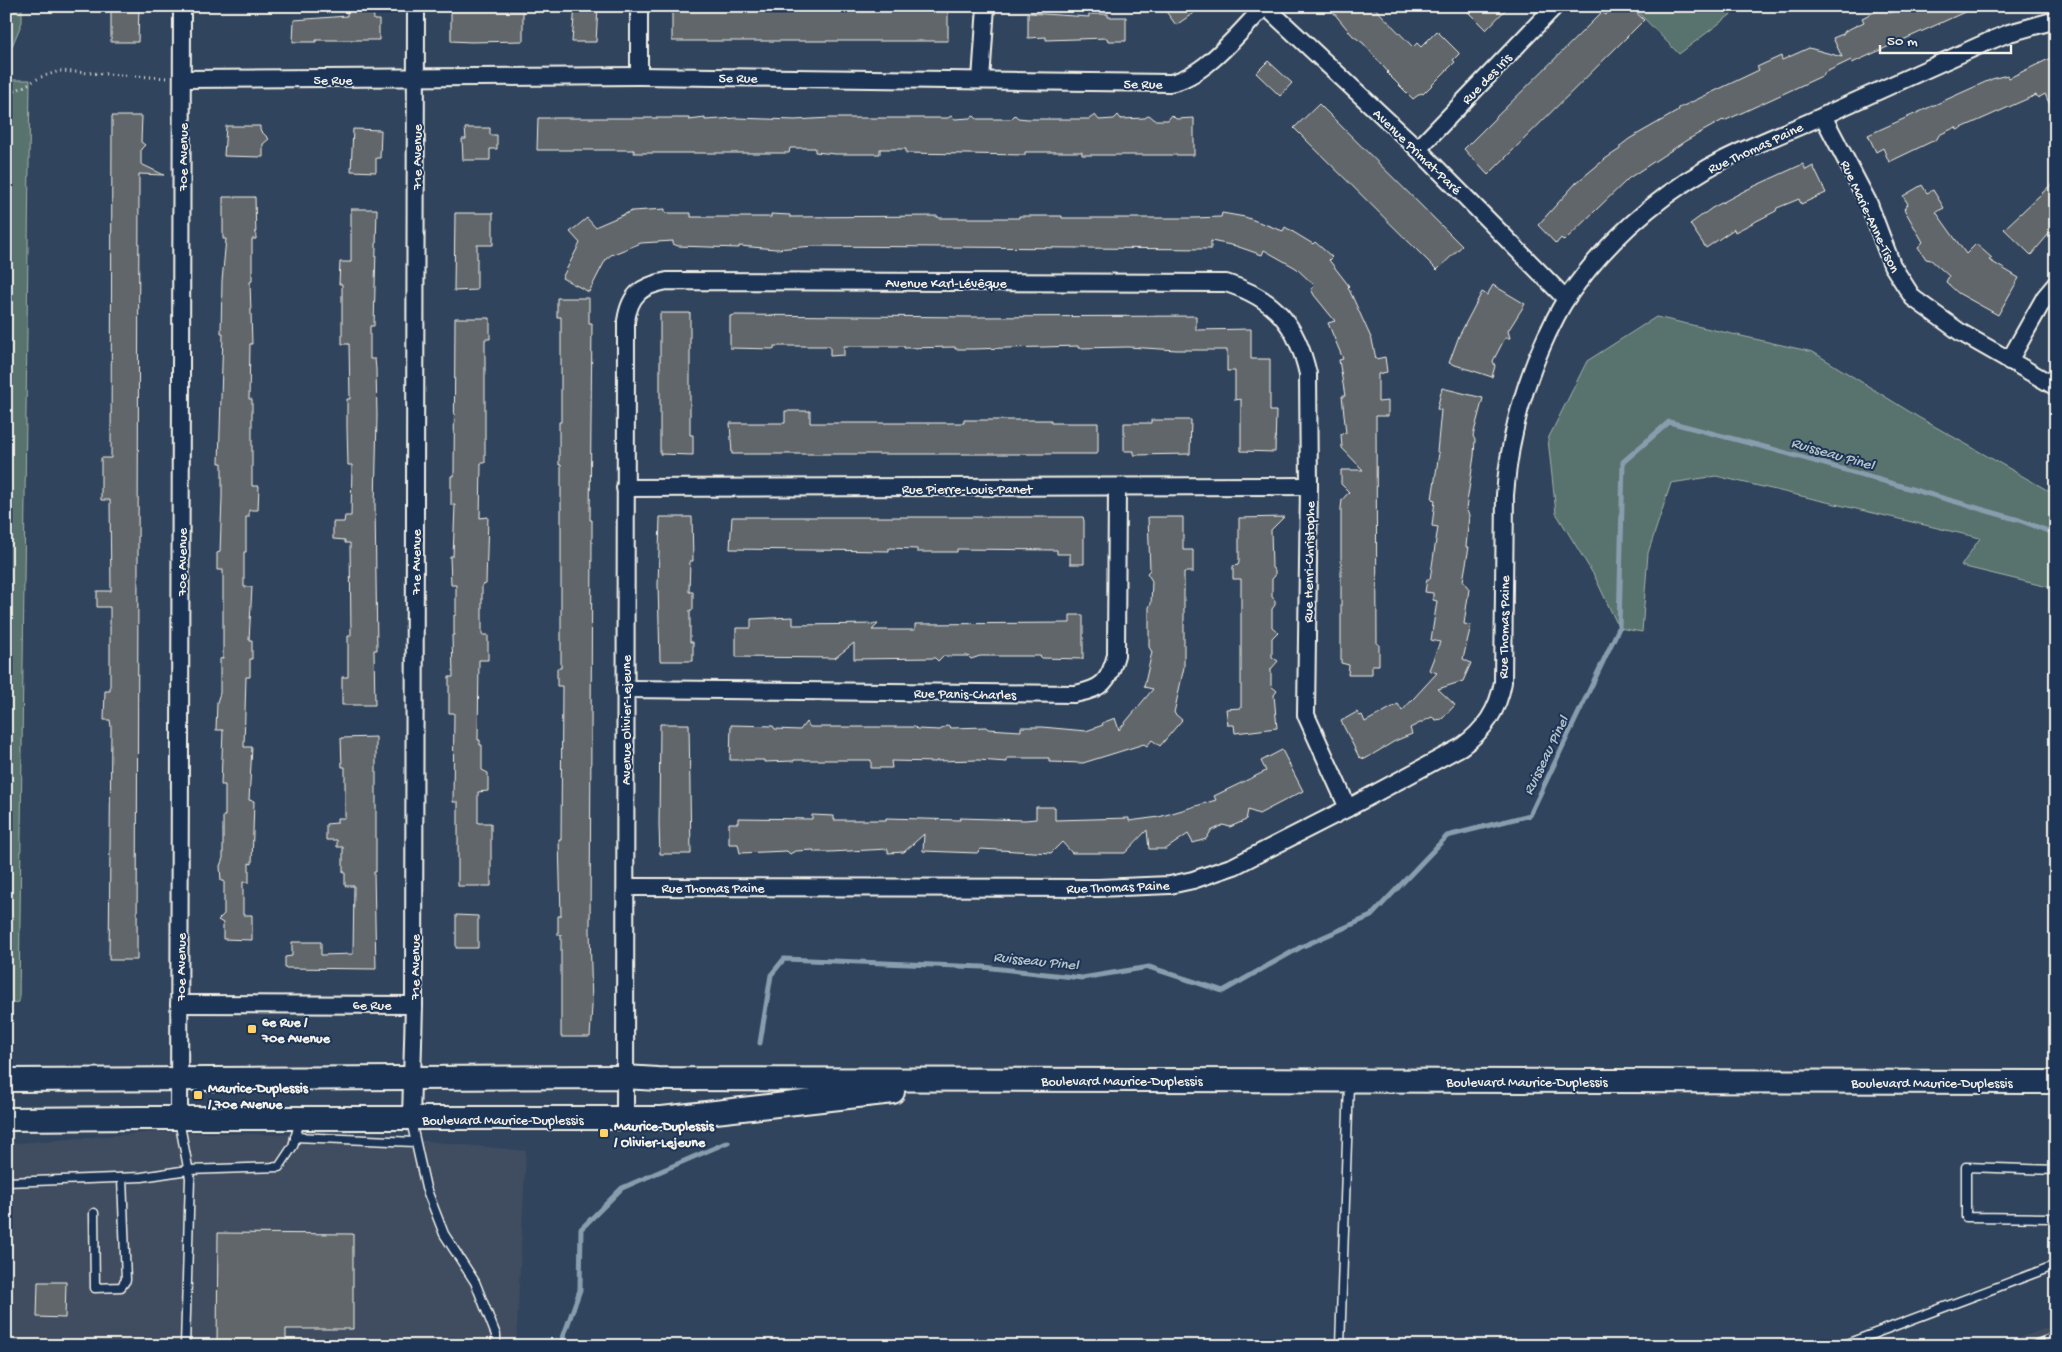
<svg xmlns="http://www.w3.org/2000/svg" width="2062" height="1352" viewBox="0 0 2062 1352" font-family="'Gochi Hand',sans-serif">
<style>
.built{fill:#3f4e61}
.green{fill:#59726e;stroke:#a6b2ab}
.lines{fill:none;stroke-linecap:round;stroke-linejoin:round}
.stream{stroke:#889eae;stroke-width:5}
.building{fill:#60666b;stroke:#f4f1e8}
.lane-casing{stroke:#f4f1e8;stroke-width:11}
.street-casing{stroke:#f4f1e8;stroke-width:20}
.secondary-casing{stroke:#f4f1e8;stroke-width:26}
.path{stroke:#f4f1e8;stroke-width:3;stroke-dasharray:1 4;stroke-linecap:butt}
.lane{stroke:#1d3557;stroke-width:8}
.street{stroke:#1d3557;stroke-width:16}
.secondary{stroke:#1d3557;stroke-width:22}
.rail-casing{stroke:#f4f1e8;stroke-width:5.5}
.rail{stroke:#1d3557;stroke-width:4;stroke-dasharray:11;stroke-linecap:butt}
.poi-dot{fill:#ffd166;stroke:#1d3557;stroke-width:2}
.labels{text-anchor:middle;stroke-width:4;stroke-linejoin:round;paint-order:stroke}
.street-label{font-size:14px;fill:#f4f1e8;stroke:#1d3557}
.poi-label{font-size:14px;font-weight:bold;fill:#f4f1e8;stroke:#1d3557;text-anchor:start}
.water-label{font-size:15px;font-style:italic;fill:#b5c1c6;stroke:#1d3557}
</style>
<rect width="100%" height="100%" fill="#31445d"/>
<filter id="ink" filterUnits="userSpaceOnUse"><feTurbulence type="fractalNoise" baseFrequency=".02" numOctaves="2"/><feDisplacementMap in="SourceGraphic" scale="10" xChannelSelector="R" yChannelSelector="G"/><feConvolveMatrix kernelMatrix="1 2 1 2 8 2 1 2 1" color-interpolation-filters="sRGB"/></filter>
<g filter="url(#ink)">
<g class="built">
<polygon points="158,1132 385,1137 526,1151 516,1346 6,1346 6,1144"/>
<polygon points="2056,1325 2056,1346 1996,1346"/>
</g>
<g class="green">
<polygon points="6,6 22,6 22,22 6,61"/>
<polygon points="1632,6 1742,6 1679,54"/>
<polygon points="6,80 30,80 19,1002 6,1004"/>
<polygon points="1656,317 1813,352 1918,417 2056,495 2056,589 1961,566 1980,538 1716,476 1671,483 1648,553 1642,632 1619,628 1595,577 1556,513 1548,439 1587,361"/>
</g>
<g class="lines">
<g class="stream">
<polyline points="760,1043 771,975 784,959 983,967 1082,978 1149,967 1223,991 1301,947 1371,916 1447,836 1530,815 1619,628 1623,462 1669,422 1772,449 2019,520 2056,534"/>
<polyline points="560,1346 580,1290 581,1229 622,1188 728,1142"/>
</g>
</g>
<g class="building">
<polygon points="111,6 139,6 138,42 111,42"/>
<polygon points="347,6 373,6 374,20 379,20 379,40 316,40 316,42 293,42 294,20 347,16"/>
<polygon points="575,6 598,6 596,42 572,42"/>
<polygon points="817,6 948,8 948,41 672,41 672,8 817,8"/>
<polygon points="1162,6 1204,6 1176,25"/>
<polygon points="1328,6 1373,6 1413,47 1417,43 1421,47 1437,31 1459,53 1459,54 1453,60 1455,62 1423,94 1421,93 1413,99 1387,73 1388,72 1363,43 1353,36"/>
<polygon points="1462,6 1509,6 1486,30"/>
<polygon points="1611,6 1629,6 1644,20 1488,175 1464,149 1602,12 1606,15"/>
<polygon points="1887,6 1890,13 1905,6 1978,6 1852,63 1851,60 1824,73 1824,75 1724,121 1723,120 1687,140 1629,178 1564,241 1561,238 1556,244 1538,225 1576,183 1605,159 1620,149 1620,146 1629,139 1678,111 1679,108 1759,70 1757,67 1781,56 1782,60 1809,48 1842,57 1833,38 1843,34 1845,31 1864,22 1862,18"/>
<polygon points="451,10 523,10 523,41 471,42 451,41"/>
<polygon points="1028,13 1089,17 1089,14 1108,14 1108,17 1126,17 1126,41 1108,41 1107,38 1046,40 1046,37 1028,38"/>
<polygon points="2051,58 2056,69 2056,118 2045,94 2038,98 2036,95 1957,130 1956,127 1939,135 1937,139 1889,162 1883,148 1876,152 1868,135 1992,79 2007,75 2009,78"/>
<polygon points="1268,61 1292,83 1280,96 1256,73"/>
<polygon points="1319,104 1462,246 1437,270 1294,128"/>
<polygon points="1015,115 1018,118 1028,119 1089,119 1095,115 1099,120 1114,119 1118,115 1121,119 1145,118 1149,115 1155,120 1168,120 1172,115 1176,119 1194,118 1194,155 1082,155 1082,152 1025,152 1025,155 906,153 906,149 880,149 880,154 835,154 815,152 815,148 790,148 789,153 634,153 634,150 537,150 538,118 689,118 689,120 705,118 705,120 737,118 795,120 830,118 948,118 951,116 955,119 970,118 974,116 977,119 1011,119"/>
<polygon points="112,116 142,116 141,142 145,145 141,149 141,164 164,175 139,174 137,960 109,960 111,727 110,720 104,720 105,691 110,691 110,607 97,607 97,591 111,591 110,500 101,500 101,458 111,458"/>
<polygon points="226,126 260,126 260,130 269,139 263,144 263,157 224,156"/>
<polygon points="465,128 490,128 490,135 497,135 497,149 490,149 490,160 463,160 462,139 466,139"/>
<polygon points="353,129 381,130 380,158 376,158 376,172 351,171"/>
<polygon points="1803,164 1806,170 1813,166 1826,193 1801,204 1799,199 1777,208 1776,211 1735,232 1734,229 1706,248 1690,224 1712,208 1746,190"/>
<polygon points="2056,180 2056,231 2050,236 2048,235 2031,255 2004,229"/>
<polygon points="1922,185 1927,193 1933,190 1944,208 1936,212 1966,254 1976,244 1992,258 1989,260 2019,278 1998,315 1958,293 1946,282 1949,276 1931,260 1926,259 1918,247 1923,242 1904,209 1908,204 1903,196"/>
<polygon points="223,197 255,197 256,239 252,239 252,281 250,282 252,344 250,344 249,399 252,399 252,486 259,486 258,510 249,510 249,517 246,517 246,552 244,552 244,587 252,587 249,640 252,640 252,659 250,659 250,677 246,677 244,747 252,747 249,800 254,801 252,864 249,863 249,882 243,882 243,915 252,915 252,940 223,939 223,923 218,920 224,914 224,881 221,881 220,866 223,858 223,816 225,816 225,785 221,785 223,730 216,730 217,702 220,693 220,659 223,658 223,570 217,570 217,553 220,552 222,498 222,463 219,463 223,333 221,333 222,281 226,239 223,239"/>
<polygon points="351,209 377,209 374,326 370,326 370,359 375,359 376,369 377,416 375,505 377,650 374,650 375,705 342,705 342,677 348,677 348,636 351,636 350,543 345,543 345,540 333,539 333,522 344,522 345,516 351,516 352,465 348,465 347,427 347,399 350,399 349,344 342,344 342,284 339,284 340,262 351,262"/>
<polygon points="665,209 665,213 691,213 691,217 771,217 771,214 790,215 790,217 938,216 938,218 1019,218 1019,216 1062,216 1062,218 1193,218 1221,217 1222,213 1245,217 1283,231 1285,227 1313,244 1315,242 1332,257 1329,260 1349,286 1348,287 1372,340 1376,359 1385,357 1387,372 1378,374 1378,402 1388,401 1388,416 1376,416 1377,644 1379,644 1379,665 1372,665 1372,675 1348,675 1349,665 1341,663 1341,508 1342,500 1349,492 1341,484 1341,470 1363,470 1342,448 1341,434 1346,433 1342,396 1345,396 1339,360 1343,359 1328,323 1335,321 1314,295 1311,289 1315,286 1296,268 1264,250 1262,255 1236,246 1211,241 1211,249 814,246 776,249 739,246 739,248 678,246 673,244 673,241 641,243 611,255 606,259 589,292 562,278 580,243 570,232 587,218 595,227 632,211"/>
<polygon points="455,213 493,213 493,245 477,245 477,290 454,291"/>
<polygon points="1493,285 1525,304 1508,331 1510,338 1505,338 1493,361 1495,366 1492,377 1449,363 1459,336 1482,292 1487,295"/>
<polygon points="557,298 589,298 589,323 592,323 590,520 592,520 592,533 590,930 592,1006 590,1037 561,1037 561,935 558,935 558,916 561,916 559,840 561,840 562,686 557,686 557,668 561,668 561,465 559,465 559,422 561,422 561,317 557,317"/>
<polygon points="660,313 690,313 690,435 693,435 693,455 660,454"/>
<polygon points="735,315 973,317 1196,316 1196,330 1251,329 1251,359 1270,359 1270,411 1276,411 1275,452 1241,451 1241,399 1235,400 1235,371 1227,371 1227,350 1177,350 1128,347 1078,348 1078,346 973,349 955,349 955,347 904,348 904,346 844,346 844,355 830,356 830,346 774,346 774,349 730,348 730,316"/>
<polygon points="455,318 490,318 490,339 485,339 485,463 481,463 480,518 488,517 486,584 482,585 482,635 488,635 488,660 479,660 478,740 480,740 480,745 482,745 482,770 488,773 488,791 478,792 478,823 491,823 491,886 458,886 458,802 453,802 454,713 449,713 449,677 453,677 452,635 454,635 454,615 456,615 456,585 451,585 450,556 453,556 455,505 451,505 451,476 454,476"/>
<polygon points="1442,388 1483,398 1473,436 1475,440 1474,456 1466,509 1469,515 1466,547 1469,547 1463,581 1469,589 1464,624 1471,625 1463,659 1471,663 1463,681 1438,689 1455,705 1442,719 1436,720 1432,717 1410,728 1412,734 1395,741 1365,759 1359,757 1341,721 1357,712 1359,716 1362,715 1365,722 1398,704 1402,711 1437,673 1429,670 1440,642 1431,640 1437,601 1433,600 1433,593 1425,592 1427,579 1430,579 1438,527 1432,526 1435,500 1432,499 1439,453 1437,452 1441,410 1437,409"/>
<polygon points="785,411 810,411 810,423 964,423 964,420 1051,420 1051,423 1098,423 1098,451 1097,454 732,454 730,423 785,423"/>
<polygon points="1151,420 1191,420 1190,454 1134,455 1134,451 1124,451 1124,423 1151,423"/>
<polygon points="660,517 692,517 693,561 690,561 689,592 693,592 693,610 690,610 690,642 693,642 693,661 660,661 658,585"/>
<polygon points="732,517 1083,517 1084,521 1084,564 1070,564 1070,554 1057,554 1057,550 957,549 957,552 917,552 917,549 889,548 889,551 730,549"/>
<polygon points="1148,517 1183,517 1183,550 1193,550 1193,572 1184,572 1184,667 1174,713 1182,720 1160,746 1152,740 1147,746 1144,744 1083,763 1049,762 1049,758 1007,758 1007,762 978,760 936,761 936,762 891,761 892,768 871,768 871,760 794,760 794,761 764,762 764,760 730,760 731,725 773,726 775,729 800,730 806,722 810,727 915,727 917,729 940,730 948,725 951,728 986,727 988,729 1021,731 1021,727 1042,727 1086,731 1103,725 1102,723 1115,718 1119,730 1153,689 1144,687 1152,652 1149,647 1149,607 1151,604 1152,581 1147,573 1150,570"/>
<polygon points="1284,517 1271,530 1272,568 1275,570 1275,576 1272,579 1272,597 1275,600 1275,605 1272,609 1272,627 1278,632 1272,638 1272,657 1278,661 1271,669 1271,686 1277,691 1274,695 1277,728 1235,733 1234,725 1228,725 1226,709 1241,708 1241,579 1233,579 1233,566 1238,565 1239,562 1239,518"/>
<polygon points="1070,615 1083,615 1083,659 1042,658 1040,656 980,656 971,659 968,656 943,656 938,661 935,658 854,659 854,643 835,658 736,657 736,628 751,628 751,619 793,617 793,625 878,624 872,630 915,630 915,624 1070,623"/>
<polygon points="660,724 689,724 691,854 660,854 659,825"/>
<polygon points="376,737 376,872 374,872 376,969 285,968 285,957 292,956 292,942 321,942 321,955 353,954 354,886 345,886 345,872 343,872 343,847 337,847 337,840 326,840 326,824 337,823 337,818 345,818 345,767 342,767 341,738"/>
<polygon points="1282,750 1303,791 1259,814 1248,810 1246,820 1230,827 1223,825 1211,831 1206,839 1193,843 1188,834 1166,849 1149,849 1147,830 1125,853 1072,853 1062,842 1051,853 981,849 977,853 923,851 924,834 904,852 888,853 888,849 830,852 814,852 814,850 795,851 790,854 787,851 740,853 738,844 729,844 729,823 738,823 738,818 812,819 812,815 834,816 834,820 886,820 886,818 960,820 960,818 1025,820 1036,819 1036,807 1055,807 1055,820 1129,818 1129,821 1159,817 1216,800 1214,796 1266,771 1261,761"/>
<polygon points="456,915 478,916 478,948 456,948"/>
<polygon points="218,1233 353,1234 353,1329 286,1329 286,1345 217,1345"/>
<polygon points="38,1282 66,1282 65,1318 37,1317"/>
</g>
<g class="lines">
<defs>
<g id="lane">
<polyline points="179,1120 190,1178 185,1346"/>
<polyline points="411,1121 426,1188 444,1234 475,1282 496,1335 496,1346"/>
<polyline points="295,1137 415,1142"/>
<polyline points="2056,1170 1966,1167 1966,1217 2056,1218"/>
<polyline points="6,1182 142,1177 188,1170 279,1167 293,1146 300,1120"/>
<polyline points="94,1213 95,1288 121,1287 126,1280 122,1178"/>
<polyline points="1340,1346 1349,1083"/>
<polyline points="1841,1346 2056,1265"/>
</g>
<g id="street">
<polyline points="639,6 639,76"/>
<polyline points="1265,6 1418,149 1566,299"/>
<path d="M182,79l457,-3 531,7c36,-7 69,-51 95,-77"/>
<polyline points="981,80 986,6"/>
<polyline points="1823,116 1869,204 1892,265 1913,298 1960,332 2056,387"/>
<polyline points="1418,149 1555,6"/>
<polyline points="2009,361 2045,297 2056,284"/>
<polyline points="625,488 1309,486"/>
<path d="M625,689l450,5c27,-5 34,-12 41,-39l1,-167"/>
<path d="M626,887l472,1 72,-3 23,-5 41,-14 114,-58 113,-61c24,-17 37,-37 42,-65l2,-187c4,-57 18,-109 42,-160 6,-12 12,-26 20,-37 36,-53 86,-98 141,-130 37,-21 78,-35 117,-53 54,-24 108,-49 162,-73l22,-9 47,-13"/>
<polyline points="179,1004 414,1005"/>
<polyline points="179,1118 182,6"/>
<path d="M625,1118l1,-797c4,-27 15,-35 41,-40l559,2c49,15 71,42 82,91l1,112 -3,229 42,93"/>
<polyline points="411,1119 414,1005 416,6"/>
</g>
<g id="secondary">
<polyline points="6,1080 624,1077 658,1079 2056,1082"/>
<polyline points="6,1119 141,1118 662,1118 893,1092"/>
</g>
</defs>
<use href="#lane" class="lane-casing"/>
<use href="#street" class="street-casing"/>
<use href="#secondary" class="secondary-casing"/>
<polyline class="path" points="6,96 41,77 60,71 167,78"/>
<use href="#lane" class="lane"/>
<use href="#street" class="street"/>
<use href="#secondary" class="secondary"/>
<defs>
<g id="rail">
<polyline points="2024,1346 2056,1334"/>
<polyline points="2052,1346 2056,1344"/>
</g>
</defs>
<use href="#rail" class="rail-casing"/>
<use href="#rail" class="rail"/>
</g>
</g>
<g class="poi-dot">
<rect x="247" y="1024" width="10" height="10" rx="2.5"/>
<rect x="193" y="1090" width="10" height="10" rx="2.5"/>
<rect x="599" y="1128" width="10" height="10" rx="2.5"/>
</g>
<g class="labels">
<g class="street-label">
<text transform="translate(738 77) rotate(1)" y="5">5e Rue</text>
<text transform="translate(1486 78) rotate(-46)" y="5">Rue des Iris</text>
<text x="333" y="84">5e Rue</text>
<text transform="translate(1143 83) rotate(1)" y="5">5e Rue</text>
<text transform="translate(1755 147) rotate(-25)" y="5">Rue Thomas Paine</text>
<text transform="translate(1418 151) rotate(44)" y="5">Avenue Primat-Paré</text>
<text transform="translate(182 157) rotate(-90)" y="5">70e Avenue</text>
<text transform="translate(416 157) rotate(-90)" y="5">71e Avenue</text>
<text transform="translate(1871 216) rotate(65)" y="5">Rue Marie-Anne-Tison</text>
<text x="946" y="287">Avenue Karl-Lévêque</text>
<text x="967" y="493">Rue Pierre-Louis-Panet</text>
<text transform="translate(181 562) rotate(-90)" y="5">70e Avenue</text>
<text transform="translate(415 562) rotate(-90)" y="5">71e Avenue</text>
<text transform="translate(1308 562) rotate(-89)" y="5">Rue Henri-Christophe</text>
<text transform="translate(1503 627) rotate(-89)" y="5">Rue Thomas Paine</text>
<text transform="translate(965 693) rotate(1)" y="5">Rue Panis-Charles</text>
<text transform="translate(625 720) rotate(-90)" y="5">Avenue Olivier-Lejeune</text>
<text transform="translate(1118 886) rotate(-2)" y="5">Rue Thomas Paine</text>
<text x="713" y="892">Rue Thomas Paine</text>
<text transform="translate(180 967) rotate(-90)" y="5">70e Avenue</text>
<text transform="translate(414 967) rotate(-90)" y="5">71e Avenue</text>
<text x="372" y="1009">6e Rue</text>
<text x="1122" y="1085">Boulevard Maurice-Duplessis</text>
<text x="1527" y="1086">Boulevard Maurice-Duplessis</text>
<text x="1932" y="1087">Boulevard Maurice-Duplessis</text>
<text x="503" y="1124">Boulevard Maurice-Duplessis</text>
</g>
<g class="poi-label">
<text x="262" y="1026">6e Rue /<tspan x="262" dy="16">70e Avenue</tspan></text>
<text x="208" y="1092">Maurice-Duplessis<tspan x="208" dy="16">/ 70e Avenue</tspan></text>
<text x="614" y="1130">Maurice-Duplessis<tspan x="614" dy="16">/ Olivier-Lejeune</tspan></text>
</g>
<g class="water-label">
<text transform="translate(1833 453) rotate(16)" y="5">Ruisseau Pinel</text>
<text transform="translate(1545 755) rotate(-64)" y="5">Ruisseau Pinel</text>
<text transform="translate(1036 960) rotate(6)" y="5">Ruisseau Pinel</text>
</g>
</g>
<rect width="2062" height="1352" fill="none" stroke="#1d3557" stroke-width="25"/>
<rect x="12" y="12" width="2037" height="1327" fill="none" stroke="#f4f1e8" stroke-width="2" filter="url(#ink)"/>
<path d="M1880 45v8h131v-8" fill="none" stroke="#f4f1e8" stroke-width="2.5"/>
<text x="1887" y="45" font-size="15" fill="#f4f1e8" stroke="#1d3557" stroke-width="4" paint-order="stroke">50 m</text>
</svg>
